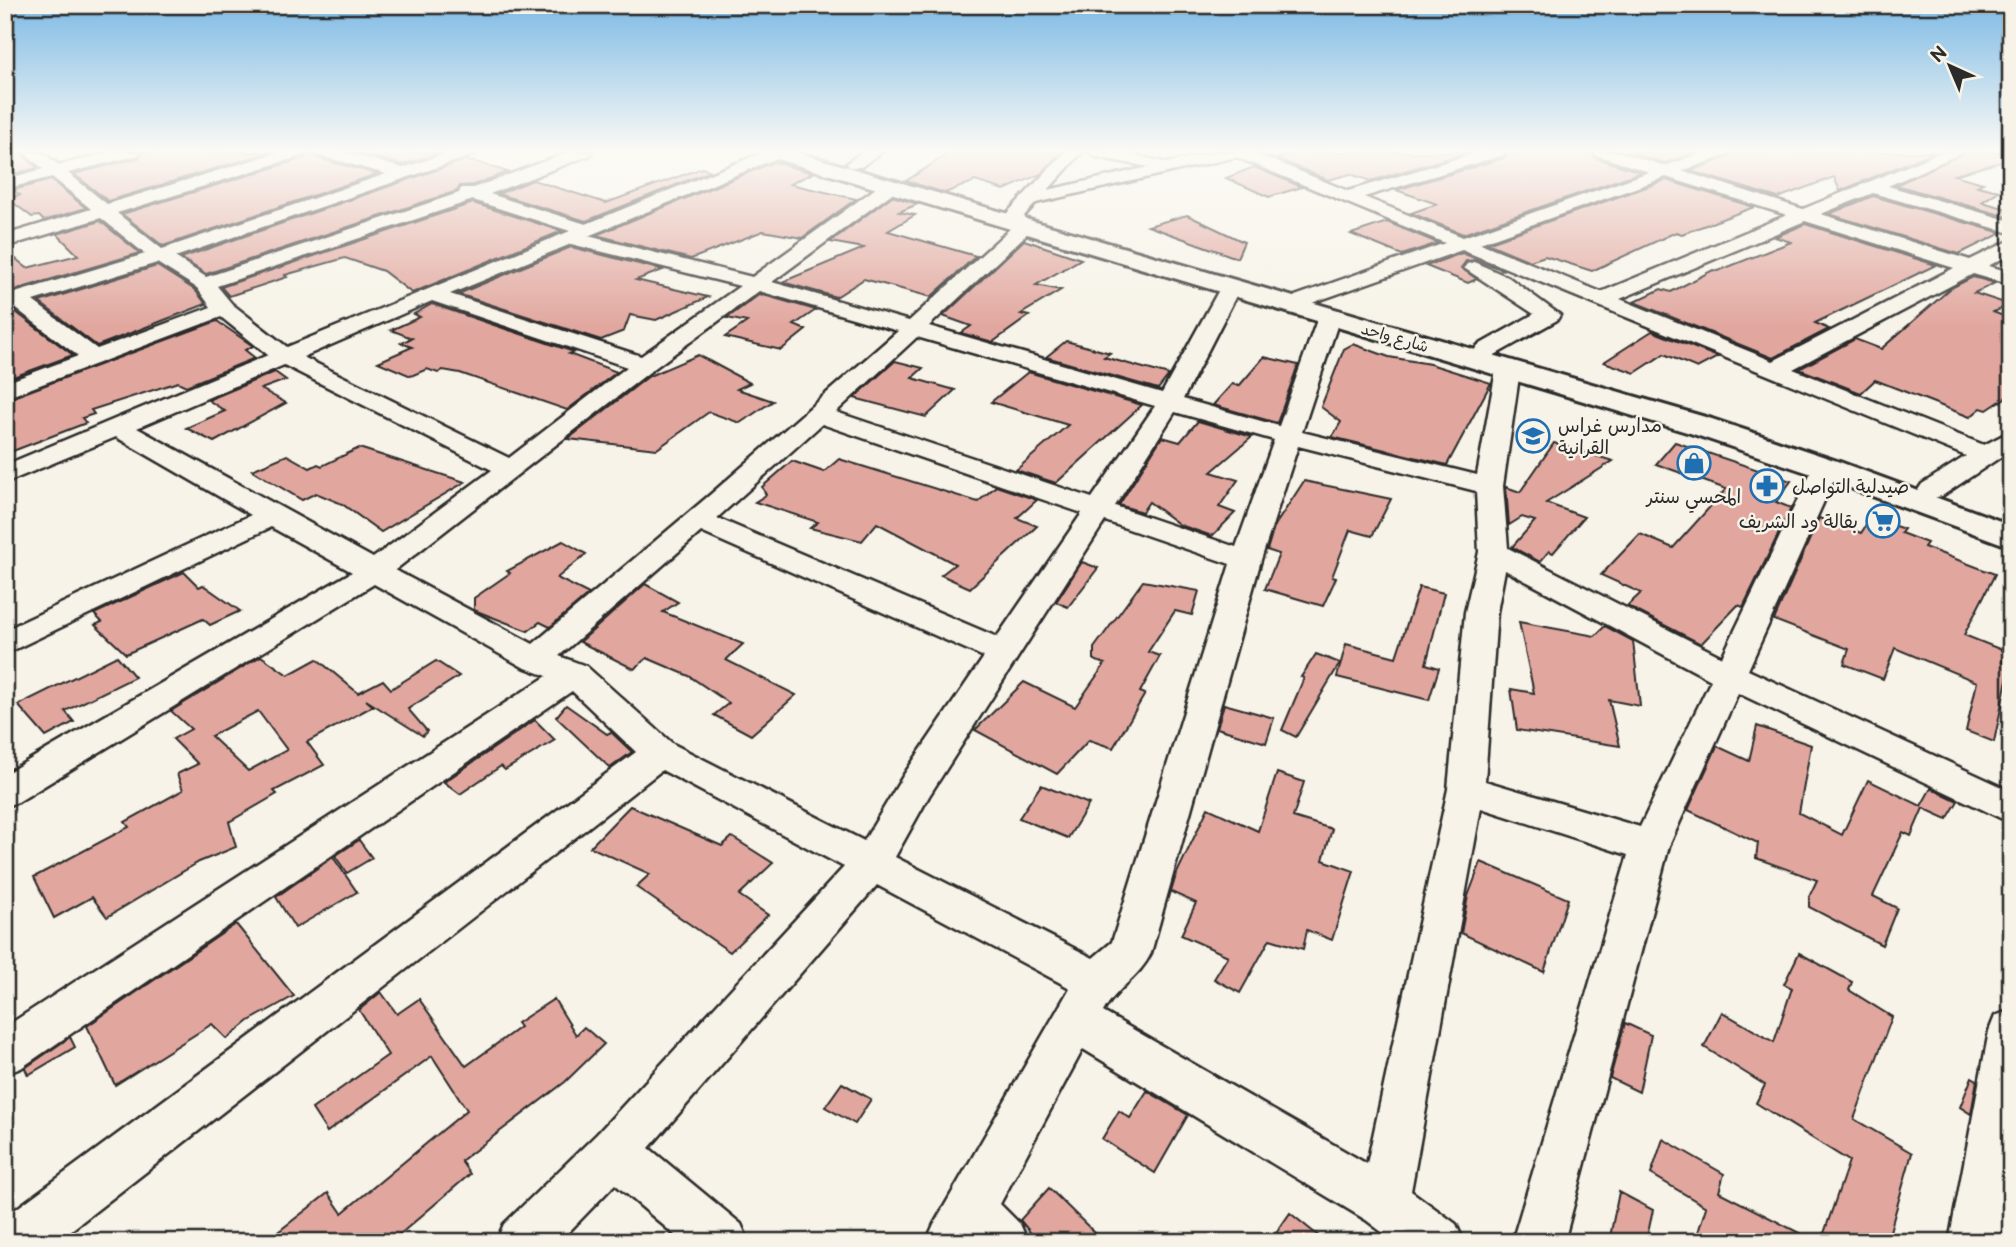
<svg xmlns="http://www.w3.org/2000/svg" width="2016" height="1247" viewBox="0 0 2016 1247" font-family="'Balsamiq Sans','Playpen Sans Arabic',sans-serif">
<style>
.building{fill:#e1a79f;stroke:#2b2b2b;stroke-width:2;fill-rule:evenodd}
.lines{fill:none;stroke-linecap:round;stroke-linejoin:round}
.street-casing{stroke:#2b2b2b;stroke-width:5}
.secondary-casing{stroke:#2b2b2b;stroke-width:6}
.street{fill:#f7f3e8;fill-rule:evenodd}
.secondary{fill:#f7f3e8;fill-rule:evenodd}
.labels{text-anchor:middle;stroke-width:5;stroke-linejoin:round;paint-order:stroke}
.far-street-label{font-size:16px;fill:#2b2b2b;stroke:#f7f3e8}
.poi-label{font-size:19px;fill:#2b2b2b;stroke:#f7f3e8;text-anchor:start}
</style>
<rect width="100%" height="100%" fill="#f7f3e8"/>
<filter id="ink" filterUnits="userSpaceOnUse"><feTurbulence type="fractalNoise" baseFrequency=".0143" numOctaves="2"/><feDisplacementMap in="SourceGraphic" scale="14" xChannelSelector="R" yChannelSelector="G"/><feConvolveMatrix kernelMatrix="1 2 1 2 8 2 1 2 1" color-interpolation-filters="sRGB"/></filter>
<g filter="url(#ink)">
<g class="building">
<polygon points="142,152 270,152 108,201 74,174 139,158"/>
<polygon points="308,152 314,152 317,158 377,174 163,246 122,214 305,158"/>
<polygon points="354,152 442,152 403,165"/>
<polygon points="951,152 1061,152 1041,174 1004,190 975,181 945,193 906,181"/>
<polygon points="1296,152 1469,152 1371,181 1350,174 1328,180 1277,159"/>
<polygon points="1507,152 1592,152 1595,158 1641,172 1463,234 1411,213 1437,204 1396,190 1504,158"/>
<polygon points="1628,152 1697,152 1665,163"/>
<polygon points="1731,152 1934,152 1840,191 1834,177 1778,198 1690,171 1728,157"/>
<polygon points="1965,152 2010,152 2011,159 1954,175 1983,183 1977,186 1999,191 1982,202 2011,210 2011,218 1896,185"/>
<polygon points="22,154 38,168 5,176 5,159"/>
<polygon points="468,159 469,162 473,161 508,172 473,185 460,186 457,191 206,274 181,258"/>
<polygon points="774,162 813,173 790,184 856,199 802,238 763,231 691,259 596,235"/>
<polygon points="1254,167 1302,187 1269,197 1226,178"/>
<polygon points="702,168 711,171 586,221 498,194 533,180 606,203"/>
<polygon points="51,180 86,208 44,221 39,216 32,217 7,198 20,195 13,190"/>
<polygon points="1666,180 1754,207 1682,234 1676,232 1592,271 1545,256 1530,261 1487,243"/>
<polygon points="892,196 918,204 899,212 915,215 888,231 976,256 931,297 864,279 836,297 782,282 864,248 830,242"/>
<polygon points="1873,196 2002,233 1959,254 1829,214"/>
<polygon points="473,203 562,231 412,293 383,271 345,258 285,275 287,277 229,296 221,287"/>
<polygon points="1187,215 1244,242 1237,258 1148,226"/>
<polygon points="100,221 140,253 5,293 5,250 27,268 78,255 57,234"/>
<polygon points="1387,222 1438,243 1402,255 1351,234"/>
<polygon points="1805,224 1936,265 1815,323 1829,329 1773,358 1634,302 1661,289 1671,292 1713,270 1718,271 1791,242 1775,237"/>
<polygon points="1024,240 1081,259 1036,285 1061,290 1021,314 1029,316 993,342 961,333 971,326 943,316"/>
<polygon points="571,247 663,270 636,280 708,297 656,320 630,315 624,331 601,340 458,294"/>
<polygon points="1462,253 1504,270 1475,260 1466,261 1461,268 1477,279 1468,283 1426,266"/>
<polygon points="157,266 195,290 206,304 97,346 39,302"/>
<polygon points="1973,277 1995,283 1974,293 2011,305 1993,312 2011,319 2011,394 1987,410 1981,408 1970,417 1875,380 1861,393 1799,369 1855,339 1881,349 1951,288"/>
<polygon points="760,294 816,310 794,325 806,330 781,350 725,337 747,322 727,318"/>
<polygon points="432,304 574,352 569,354 617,372 567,410 460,373 443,370 438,373 427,369 411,376 378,362 412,347 401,343 412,338 391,330 420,317 414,314"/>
<polygon points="13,310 73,355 5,380 5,311"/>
<polygon points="217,321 253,346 245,350 255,358 186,386 178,382 91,410 94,414 82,418 86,423 5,454 5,400"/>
<polygon points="1652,331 1718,357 1697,368 1664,354 1635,373 1604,362"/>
<polygon points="1066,341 1110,353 1104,357 1169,375 1158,389 1046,357"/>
<polygon points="1353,344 1389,357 1430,364 1491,383 1447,465 1332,437 1341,422 1321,407 1344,349"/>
<polygon points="698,355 750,383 737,389 773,401 740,423 709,412 657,449 568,439 649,376"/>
<polygon points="1264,357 1298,365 1277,423 1213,405 1232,384 1239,386"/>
<polygon points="895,361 923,368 912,378 955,390 926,417 854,398"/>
<polygon points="275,372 286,380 261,389 286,403 214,442 186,428 225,411 208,400"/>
<polygon points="1028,372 1142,405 1056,483 1016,470 1068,425 991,402"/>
<polygon points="1198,421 1252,437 1211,472 1238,480 1219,507 1235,513 1212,536 1180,525 1149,502 1142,512 1119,505 1162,437 1180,442"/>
<polygon points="1675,442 1791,481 1776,502 1791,508 1743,607 1738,605 1701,644 1627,606 1641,593 1601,575 1640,534 1673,548 1726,489 1656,464"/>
<polygon points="1554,443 1613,461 1546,503 1584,517 1553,553 1549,551 1540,562 1512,547 1535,521 1522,517 1509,525 1506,487 1520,492"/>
<polygon points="359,448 465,482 381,532 342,504 316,493 302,500 252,470 287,455 310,468 318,464 322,466"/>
<polygon points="839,459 978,502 996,486 1037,500 1017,518 1037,526 970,588 941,575 955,564 877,523 862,541 810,528 818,522 755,502 766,495 762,487 792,461 824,472"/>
<polygon points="1304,481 1391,499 1372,536 1350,530 1332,577 1336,578 1323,606 1265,589 1279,554 1267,550 1274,527"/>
<polygon points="1819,518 1861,533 1871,518 1904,529 1901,533 1927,543 1924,547 1995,574 1964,635 2007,652 2002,662 2010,665 1994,742 1966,731 1977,682 1895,648 1883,679 1844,664 1849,649 1774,620"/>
<polygon points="563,541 586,554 557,578 589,594 550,627 540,622 528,631 474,610 474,598 510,573 507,571"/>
<polygon points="1082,562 1098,568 1068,607 1056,602"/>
<polygon points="184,572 199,587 203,585 240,611 210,625 203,619 126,654 95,625 102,622 94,614"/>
<polygon points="1143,581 1199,591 1192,615 1175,611 1148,652 1160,656 1140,692 1145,694 1113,748 1089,740 1057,774 975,730 1024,682 1075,707 1105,664 1094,660 1094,648"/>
<polygon points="645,584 678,602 663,612 743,644 726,660 796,695 751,735 714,715 729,703 689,676 647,658 634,669 580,642"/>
<polygon points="1419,587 1444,593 1426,664 1439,668 1429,700 1337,677 1346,644 1396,657"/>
<polygon points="1519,622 1595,636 1605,626 1633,641 1640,706 1609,700 1620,746 1517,730 1511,689 1534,693"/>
<polygon points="1316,654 1340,663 1296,737 1282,730 1304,678 1301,677"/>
<polygon points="117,656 135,677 65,711 74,722 46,737 18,705"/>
<path d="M261,656l27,19 29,-16 41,34 25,-13 8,9 45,-28 23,15 -51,33 19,22 -4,5 -57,-36 7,6 -66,36 17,23 -50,26 3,3 -48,28 7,25 -37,15 -92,55 -15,-20 -38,21 -20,-41 95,-50 -4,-5 58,-32 -6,-16 21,-10 -25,-25 18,-10 -20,-18zM258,711l29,39 -39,21 -37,-35z"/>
<polygon points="1224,704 1274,718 1266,743 1217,728"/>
<polygon points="566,705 607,734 611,732 632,752 610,768 556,717"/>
<polygon points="535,720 555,740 505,770 501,766 460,794 444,782"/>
<polygon points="1757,726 1811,745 1799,813 1842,835 1868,780 1921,806 1931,788 1958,801 1947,819 1923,808 1911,836 1903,832 1873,896 1897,908 1882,945 1809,907 1809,897 1817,880 1756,858 1758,843 1688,810 1717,746 1749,761"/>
<polygon points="1277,773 1304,782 1293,817 1332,829 1323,860 1354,871 1332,940 1307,930 1303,949 1270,939 1240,993 1214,979 1228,956 1181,935 1196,903 1171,892 1176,875 1208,808 1258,831"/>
<polygon points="1041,785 1089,804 1068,838 1019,818"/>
<polygon points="630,806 722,846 732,837 773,863 739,895 768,915 730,952 636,887 650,874 590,847"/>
<polygon points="359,840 372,858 347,873 335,856"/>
<polygon points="333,857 357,892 295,928 276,897"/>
<polygon points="1481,862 1568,899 1544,972 1461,933 1468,896"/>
<polygon points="236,924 294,996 249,1021 227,1039 212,1024 115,1085 87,1026"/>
<polygon points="1799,953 1852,982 1849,990 1892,1017 1854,1119 1912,1153 1887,1242 1821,1242 1849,1161 1756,1103 1765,1085 1704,1047 1722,1012 1774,1042 1792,988 1784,984"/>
<polygon points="381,992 397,1014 419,999 466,1066 520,1027 517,1023 554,999 576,1035 584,1027 604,1044 565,1082 461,1161 470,1174 391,1242 265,1242 328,1193 342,1213 467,1110 432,1056 327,1132 312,1109 388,1055 359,1010"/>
<polygon points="1625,1023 1651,1035 1639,1092 1610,1078"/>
<polygon points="70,1037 75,1047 28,1075 25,1068"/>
<polygon points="1972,1077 1977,1080 1971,1114 1960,1107"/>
<polygon points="842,1083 871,1099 855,1124 825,1107"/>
<polygon points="1147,1091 1188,1115 1155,1173 1102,1139 1119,1111 1130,1118"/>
<polygon points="1663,1139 1724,1174 1719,1192 1817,1242 1695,1242 1706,1207 1651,1174"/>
<polygon points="1049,1188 1104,1242 1038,1242 1020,1220"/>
<polygon points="1619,1192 1653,1210 1646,1242 1609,1242"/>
<polygon points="1290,1213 1326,1242 1270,1242"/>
</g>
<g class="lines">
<defs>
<g id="street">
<polygon points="5,152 14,152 6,157"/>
<path d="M24,152h18l17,13 53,-13h28l-2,3 -70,18 39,31 173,-52h26l-2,3 -187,58 45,36 224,-75 -68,-19 -2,-3h27l60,16 48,-16h24l-2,3 -298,102 31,20 253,-84 2,-5h12l96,-36h23l-2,3 -100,39 96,30 178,-72h20l-2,4 -194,80 164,41 131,-94h12l3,4 -3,4 -123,91 137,39 104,-95 -8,-10 3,-4 57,-60h17l-34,38 101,-23 -53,-10 -8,-5h34l45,11 48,-11h37l96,39 131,-39h26l-2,3 -139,42 99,40 186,-65 -53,-17 -2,-3h25l46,14 40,-14h24l-2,3 -45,16 121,38 138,-57h22l-75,34 123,35v12l-138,-40 -52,21 149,46 41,-20v14l-23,12 23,6v13l-38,-11 -180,95 191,76 27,-14v19l-69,46 -10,2 -10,-2 -4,-6 4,-6 44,-28 -504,-206 -153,54h-14l-3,-4 3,-4 150,-53 -209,-86 -200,46 -12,13 8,11 -2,4 -101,95 233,67 58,-105 3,-4h14l3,4 -57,111 96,27 39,-109 3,-5h16l3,5 -38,115 175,43 19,-105 4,-5h16l4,5 -17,116 5,62 214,109 91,-189 4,-6 9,-2 9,2 4,6 -91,202 263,121v32l-273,-130 -69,153 -105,396h-52l116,-387 -147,-47 -70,383 45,33 8,18h-69l-29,-22 -283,-171 -83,155 20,20 8,18h-102l8,-18 136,-236 -193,-103 -228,263 92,76 8,18h-66l-68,-58 -56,58h-63l8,-18 93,-90 247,-267 -182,-97 -606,472h-51v-25l631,-465 -64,-61 -551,377 -16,6v-47l542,-351 -24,-9 -149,-83 -356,218 -13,4v-32l347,-202 -81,-45 -266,127v-24l246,-115 -135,-78 -111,46v-18l263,-110 -47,-38 -216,81v-15l73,-27 -64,-49 -9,2v-13l140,-42 -44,-36 -96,29v-12l86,-26 -39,-32 -47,12v-10l38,-10zM1666,177l121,38 -186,77 -121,-49zM473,200l97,31 -283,116 -55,-43 -15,-18zM1805,221l149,47 -181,93 -153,-62zM571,244l169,42 -99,70 -191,-62zM157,263l40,25 14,19 -114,42 -64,-48zM759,291l139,40 -187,163 -178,150 -138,-74 257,-200zM432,301l195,66 -118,91 -206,-101zM917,337l238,69 -63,92 -256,-86zM284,365l208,105 -119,88 -236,-130zM1175,412l99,28 -38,107 -121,-41zM822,424l260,89 -85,124 -280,-119zM1298,446l178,45 3,61 -14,60 -17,177 -81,375 -264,-152c13,-24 37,-35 48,-59l110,-393zM1105,521l125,43 -118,378 -19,16 -198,-101 34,-61zM701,532l283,125 -81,119 -39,65 -191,-97 -87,-78 -27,-10zM1505,570l206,110 -71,147 -155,-46 12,-169z"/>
<polygon points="862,152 882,152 861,167 849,167 847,163"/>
<polygon points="1474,262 1508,277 1560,315 1557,320 1493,356 1477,356 1474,351 1477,346 1534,314 1464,268 1467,264"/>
<polygon points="2011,1010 2011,1177 2001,1242 1949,1242 1989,1031 1995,1016"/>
</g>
<polygon id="secondary" points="764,152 796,152 1712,419 1837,461 2011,525 2011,547 1815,475 1690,433 767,156"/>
</defs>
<use href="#street" class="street-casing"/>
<use href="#secondary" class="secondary-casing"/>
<use href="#street" class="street"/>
<use href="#secondary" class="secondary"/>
</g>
</g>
<linearGradient id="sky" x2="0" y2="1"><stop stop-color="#7ebae5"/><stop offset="0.46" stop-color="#fbfaf5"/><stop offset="1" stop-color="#fbfaf5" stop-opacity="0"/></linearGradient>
<rect width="2016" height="327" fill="url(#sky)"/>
<defs>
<symbol id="school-ring" viewBox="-11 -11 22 22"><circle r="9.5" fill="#f7f3e8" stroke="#1f6fb2" stroke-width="1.5"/><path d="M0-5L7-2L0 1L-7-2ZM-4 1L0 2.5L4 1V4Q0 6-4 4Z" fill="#1f6fb2"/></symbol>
<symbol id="shop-ring" viewBox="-11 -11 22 22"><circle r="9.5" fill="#f7f3e8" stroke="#1f6fb2" stroke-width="1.5"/><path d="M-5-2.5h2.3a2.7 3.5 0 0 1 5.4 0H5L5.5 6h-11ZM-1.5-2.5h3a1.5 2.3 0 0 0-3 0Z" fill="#1f6fb2"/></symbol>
<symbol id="pharmacy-ring" viewBox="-11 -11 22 22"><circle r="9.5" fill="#f7f3e8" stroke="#1f6fb2" stroke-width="1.5"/><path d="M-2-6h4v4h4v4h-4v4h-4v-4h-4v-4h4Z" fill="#1f6fb2"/></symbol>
<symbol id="supermarket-ring" viewBox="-11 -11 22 22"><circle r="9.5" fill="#f7f3e8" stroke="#1f6fb2" stroke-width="1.5"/><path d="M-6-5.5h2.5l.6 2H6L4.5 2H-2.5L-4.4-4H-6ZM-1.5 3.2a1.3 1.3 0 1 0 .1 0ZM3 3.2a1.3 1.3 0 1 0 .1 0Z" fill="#1f6fb2"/></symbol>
</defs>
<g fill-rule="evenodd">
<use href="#school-ring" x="1514" y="417" width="38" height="38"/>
<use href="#shop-ring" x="1675" y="444" width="38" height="38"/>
<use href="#pharmacy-ring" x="1748" y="467" width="38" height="38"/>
<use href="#supermarket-ring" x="1864" y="502" width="38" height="38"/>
</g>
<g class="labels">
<g class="far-street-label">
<text transform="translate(1395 337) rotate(16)" y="6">شارع واحد</text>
</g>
<g class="poi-label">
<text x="1558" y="432">مدارس غراس<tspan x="1558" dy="22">القرانية</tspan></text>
<text x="1792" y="493">صيدلية التواصل</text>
<text x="1694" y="503" text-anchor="middle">المحسي سنتر</text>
<text x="1858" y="528" text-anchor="end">بقالة ود الشريف</text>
</g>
</g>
<rect width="2016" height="1247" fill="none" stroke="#f7f3e8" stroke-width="28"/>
<rect x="14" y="14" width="1988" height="1219" fill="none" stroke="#2b2b2b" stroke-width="2.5" filter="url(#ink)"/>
<g transform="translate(1950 66) rotate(316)" stroke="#f7f3e8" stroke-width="5" paint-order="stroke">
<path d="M0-5L12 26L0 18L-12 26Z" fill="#2b2b2b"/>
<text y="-10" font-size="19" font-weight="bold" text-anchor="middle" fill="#2b2b2b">N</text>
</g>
</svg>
